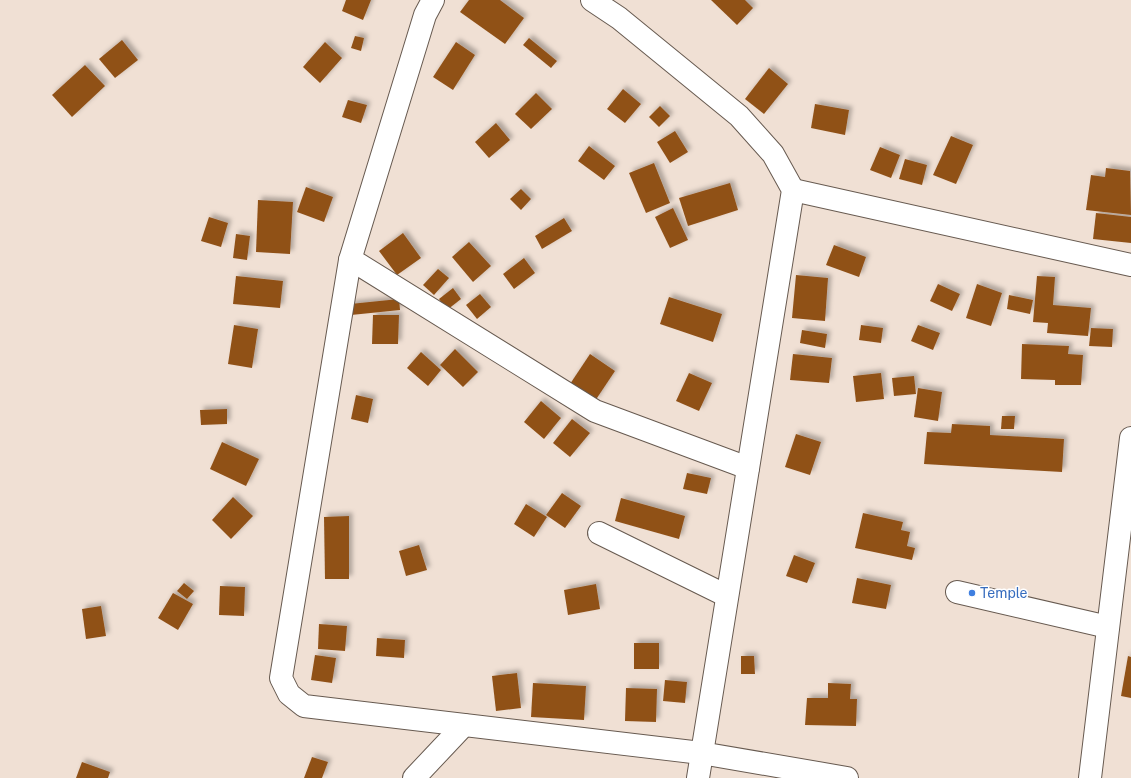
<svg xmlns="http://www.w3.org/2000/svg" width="1131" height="778" viewBox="0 0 1131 778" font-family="'Public Sans',sans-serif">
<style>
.building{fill:#905119;filter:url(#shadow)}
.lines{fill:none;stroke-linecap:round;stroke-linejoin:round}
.minor-casing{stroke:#675a50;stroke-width:24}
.minor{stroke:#fff;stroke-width:22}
.shop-dot{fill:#3f7fe0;stroke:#fff;stroke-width:1.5}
.labels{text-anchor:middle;stroke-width:3;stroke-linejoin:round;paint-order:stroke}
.shop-label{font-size:14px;fill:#366cbe;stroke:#fff;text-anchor:start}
</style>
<defs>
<filter id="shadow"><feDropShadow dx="3.5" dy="-3.5" stdDeviation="2" flood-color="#0004"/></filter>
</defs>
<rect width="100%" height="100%" fill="#f0e0d4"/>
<g class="building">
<polygon points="346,0 371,0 363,20 342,11"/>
<polygon points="469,0 500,0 524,18 505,44 460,12"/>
<polygon points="711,0 745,0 753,8 737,25"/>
<polygon points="355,36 364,38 361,51 351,48"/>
<polygon points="529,38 557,61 551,68 523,45"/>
<polygon points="122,40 138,60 115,78 99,59"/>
<polygon points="325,42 342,58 320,83 303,67"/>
<polygon points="456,42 475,55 453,90 433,77"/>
<polygon points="85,65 105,86 72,117 52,95"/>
<polygon points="769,68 788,84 764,114 745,99"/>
<polygon points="623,89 641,104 625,123 607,109"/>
<polygon points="536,93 552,109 531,129 515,114"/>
<polygon points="348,100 367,105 361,123 342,117"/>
<polygon points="815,104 849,110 845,135 811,128"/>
<polygon points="660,106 670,116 659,127 649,117"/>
<polygon points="496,123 510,140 489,158 475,142"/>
<polygon points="675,131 688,152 670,163 657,142"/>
<polygon points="951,136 973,145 956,184 933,175"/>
<polygon points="589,146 615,166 604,180 578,161"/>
<polygon points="880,147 900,155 891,178 870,170"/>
<polygon points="905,159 927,165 922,185 899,179"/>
<polygon points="654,163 670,203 646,213 629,173"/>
<polygon points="1106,168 1130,171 1131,215 1086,210 1091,175 1105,177"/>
<polygon points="730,183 738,210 688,226 679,198"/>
<polygon points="306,187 333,197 324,222 297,212"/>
<polygon points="521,189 531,199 521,210 510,199"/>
<polygon points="258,200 293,202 290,254 256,252"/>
<polygon points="673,208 688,240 670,248 655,217"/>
<polygon points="1096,213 1131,217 1131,243 1093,239"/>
<polygon points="209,217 228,223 221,247 201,241"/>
<polygon points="564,218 572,231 542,249 535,236"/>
<polygon points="403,233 421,258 397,275 379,251"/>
<polygon points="236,234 250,236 247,260 233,258"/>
<polygon points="469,242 491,266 473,282 452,257"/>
<polygon points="834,245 866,257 859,277 826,265"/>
<polygon points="524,258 535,273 514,289 503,274"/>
<polygon points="438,269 449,278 434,295 423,285"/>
<polygon points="796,275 828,278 825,321 792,318"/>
<polygon points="236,276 283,281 280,308 233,304"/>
<polygon points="1037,276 1055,277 1053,305 1091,308 1088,336 1047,333 1048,323 1033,322"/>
<polygon points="938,284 960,294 952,311 930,301"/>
<polygon points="977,284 1002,293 991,326 966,318"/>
<polygon points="453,288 461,299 447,310 439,299"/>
<polygon points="480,294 491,307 477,319 466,305"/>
<polygon points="1009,295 1033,300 1030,314 1007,309"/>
<polygon points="669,297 722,314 713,342 660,324"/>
<polygon points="399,299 400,310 351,315 350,304"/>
<polygon points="373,315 399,315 398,344 372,344"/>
<polygon points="234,325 258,329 252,368 228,364"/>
<polygon points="861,325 883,328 881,343 859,340"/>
<polygon points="918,325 940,333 933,350 911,341"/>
<polygon points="1091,328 1113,329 1112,347 1089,346"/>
<polygon points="802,330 827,334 825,348 800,343"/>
<polygon points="1022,344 1069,346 1068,354 1083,355 1081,385 1055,385 1055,380 1021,379"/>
<polygon points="455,349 478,372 463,387 440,365"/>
<polygon points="421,352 441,370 428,386 407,368"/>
<polygon points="590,354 615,371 595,401 570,384"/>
<polygon points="793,354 832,358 829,383 790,380"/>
<polygon points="689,373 712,383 699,411 676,401"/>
<polygon points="881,373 884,399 856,402 853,376"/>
<polygon points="914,376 916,394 894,396 892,378"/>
<polygon points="918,388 942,392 938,421 914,417"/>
<polygon points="356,395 373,399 368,423 351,419"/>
<polygon points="541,401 561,418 544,439 524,422"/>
<polygon points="227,409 227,424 201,425 200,410"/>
<polygon points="1002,416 1015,416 1014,429 1001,429"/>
<polygon points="572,419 590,433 570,457 553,443"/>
<polygon points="952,424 990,426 990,435 1064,439 1062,472 924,464 927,432 951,433"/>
<polygon points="796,434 821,442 810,475 785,467"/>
<polygon points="222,442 259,459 246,486 210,469"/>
<polygon points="687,473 711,478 707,494 683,489"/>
<polygon points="562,493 581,506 565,528 546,515"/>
<polygon points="233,497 253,516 231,539 212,520"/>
<polygon points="621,498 685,516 679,539 615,521"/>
<polygon points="526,504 547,517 534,537 514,524"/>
<polygon points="863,513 903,522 901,530 910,532 907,546 915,548 912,560 855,548"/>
<polygon points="349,516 349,579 325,579 324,517"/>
<polygon points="419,545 427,570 406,576 399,551"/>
<polygon points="794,555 815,563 807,583 786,576"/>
<polygon points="857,578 891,585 886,609 852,603"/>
<polygon points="184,583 194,591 187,599 177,591"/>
<polygon points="596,584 600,609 568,615 564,590"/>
<polygon points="220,586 245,587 244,616 219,615"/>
<polygon points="173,593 193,604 178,630 158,618"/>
<polygon points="101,606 106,636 86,639 82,609"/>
<polygon points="319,624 347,626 345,651 318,649"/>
<polygon points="377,638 405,640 404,658 376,656"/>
<rect x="634" y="643" width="25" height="26"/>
<polygon points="315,655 336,658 332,683 311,680"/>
<polygon points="741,656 754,656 755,674 741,674"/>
<polygon points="1128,656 1131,657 1131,698 1121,696"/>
<polygon points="517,673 521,708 496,711 492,676"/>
<polygon points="665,680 687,682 685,703 663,701"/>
<polygon points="533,683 586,686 584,720 531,717"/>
<polygon points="828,683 851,684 850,699 857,699 856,726 805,725 807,698 828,698"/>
<polygon points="626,688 657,689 656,722 625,721"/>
<polygon points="312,757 328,762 322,778 304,778"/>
<polygon points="82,762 110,772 108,778 76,778"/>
</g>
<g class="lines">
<defs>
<g id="minor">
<polyline points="433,0 425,15 350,260 355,262 595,411 748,468"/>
<polyline points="592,0 619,18 739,116 773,154 793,190 698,778"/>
<polyline points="793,190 1131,265"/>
<polyline points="350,260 281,678 289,694 304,706 701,753 847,778"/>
<polyline points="599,533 727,596"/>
<polyline points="957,592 1108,627"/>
<polyline points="414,778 464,725"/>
<polyline points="1090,778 1131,438"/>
</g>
</defs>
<use href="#minor" class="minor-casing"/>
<use href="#minor" class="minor"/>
</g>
<circle class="shop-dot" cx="972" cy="593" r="4"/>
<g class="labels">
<g class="shop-label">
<text x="980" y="598">Temple</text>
</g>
</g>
</svg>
